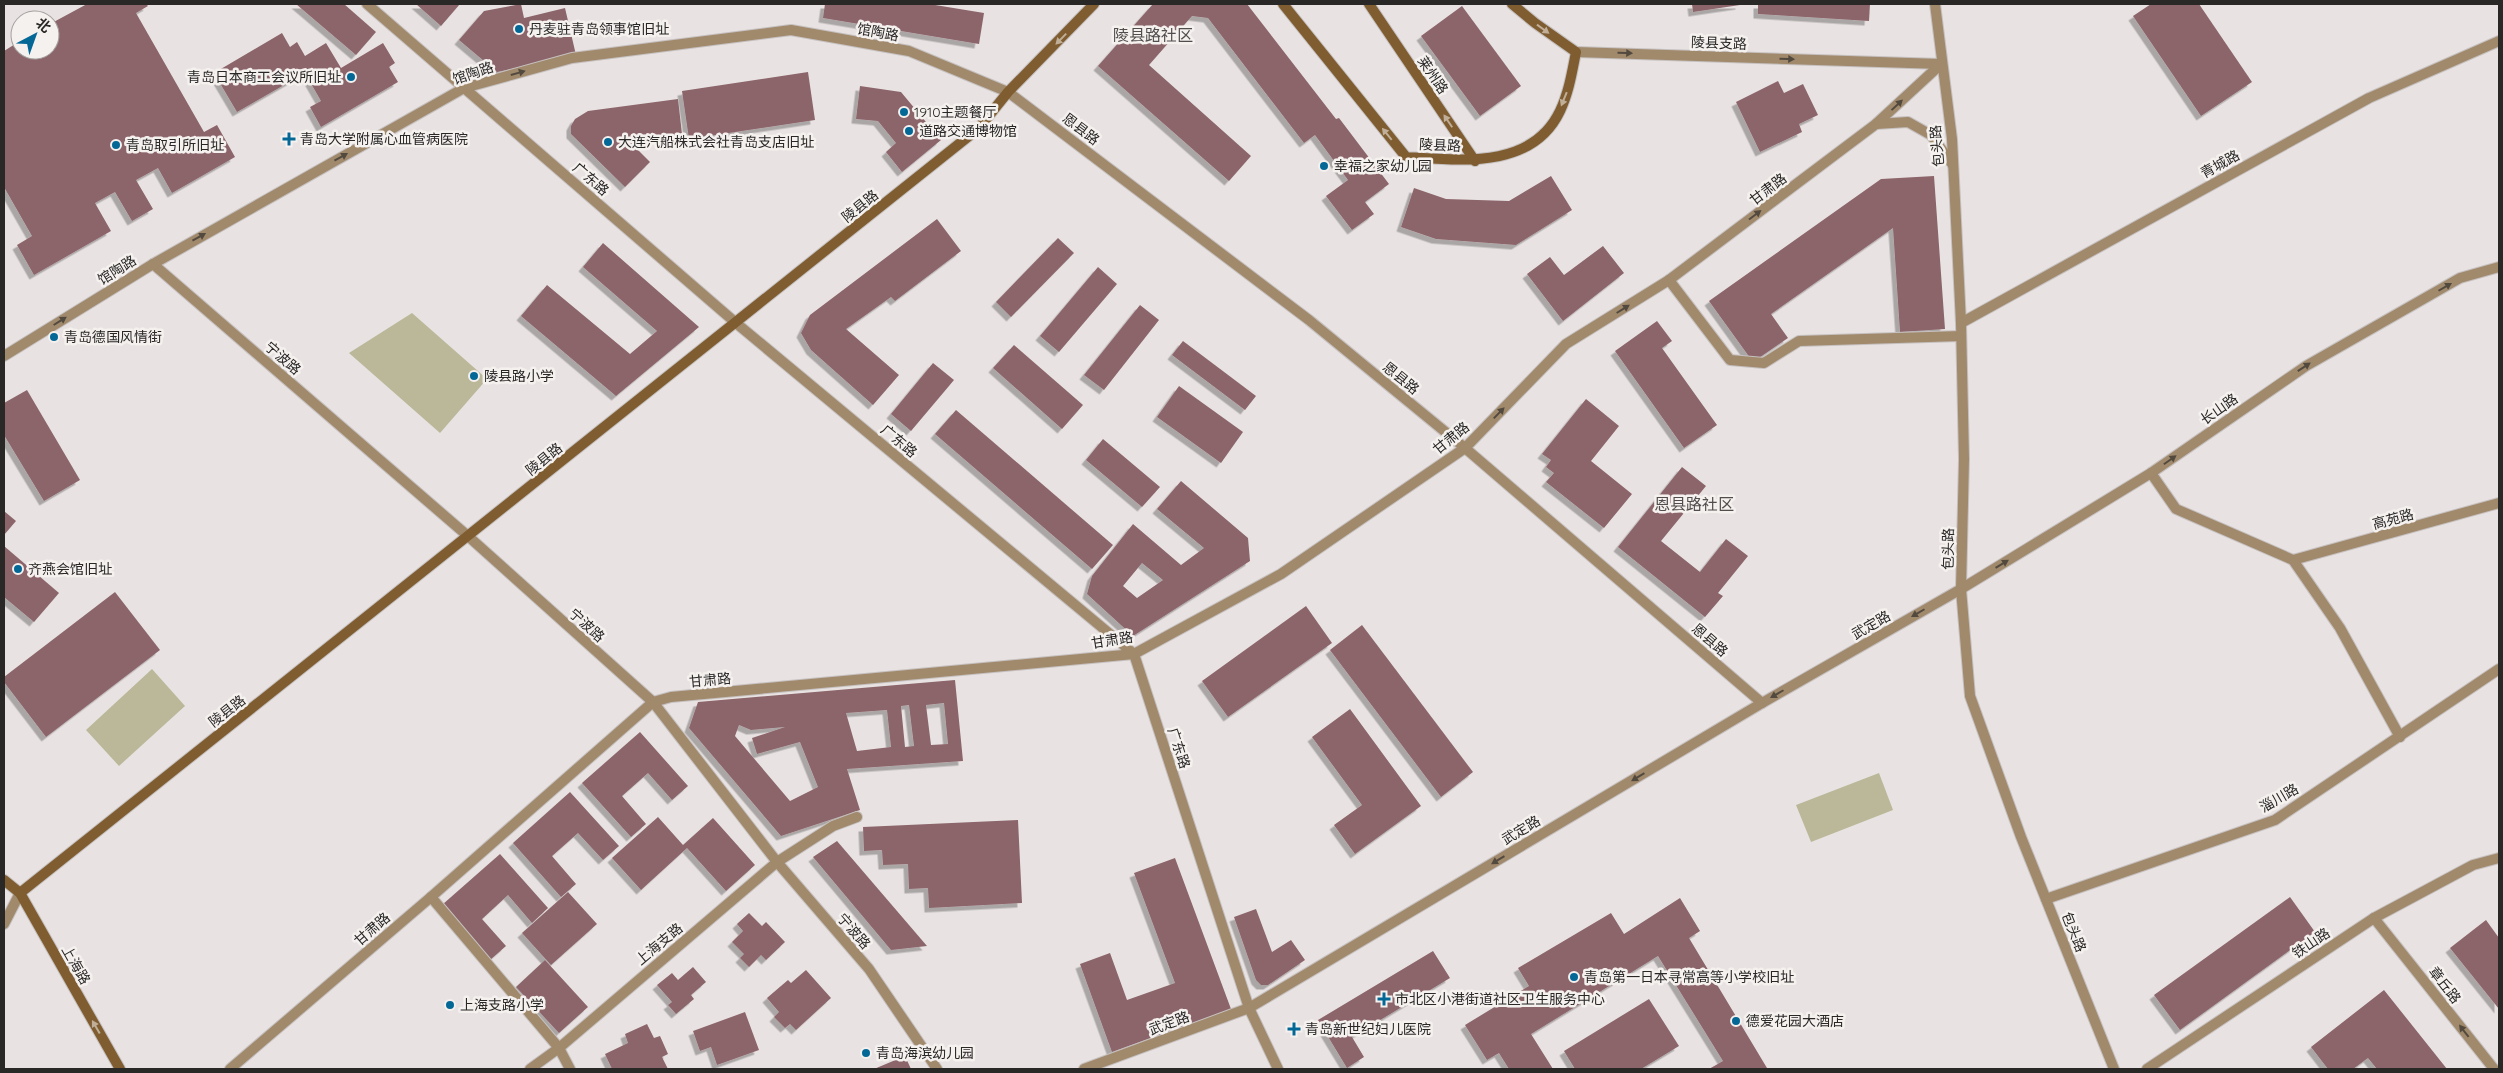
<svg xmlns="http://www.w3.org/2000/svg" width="2503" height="1073" viewBox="0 0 2503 1073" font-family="Quicksand,'Noto Sans SC',sans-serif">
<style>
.green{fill:#bab899}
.building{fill:#8c656b;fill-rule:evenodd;filter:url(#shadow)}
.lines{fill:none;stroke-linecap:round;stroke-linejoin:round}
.lane-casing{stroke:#c6c1c0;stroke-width:12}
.street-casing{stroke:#c6c1c0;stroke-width:12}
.secondary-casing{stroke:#c6c1c0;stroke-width:12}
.lane{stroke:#a1896c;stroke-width:10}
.street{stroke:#a1896c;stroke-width:10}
.secondary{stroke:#7f5d30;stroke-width:10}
.oneway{fill:#c0ae99}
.oneway2{fill:#534a3f}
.poi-dot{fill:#046897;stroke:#f5f1ef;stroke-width:2}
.labels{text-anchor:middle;stroke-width:5;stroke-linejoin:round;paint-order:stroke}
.poi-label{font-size:14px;fill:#292827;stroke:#f5f1ef;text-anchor:start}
.street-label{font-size:14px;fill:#292827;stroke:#f5f1ef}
.quarter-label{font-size:16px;fill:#514d4c;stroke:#f5f1ef}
</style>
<defs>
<filter id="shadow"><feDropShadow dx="-4.5" dy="4.5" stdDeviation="0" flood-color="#0004"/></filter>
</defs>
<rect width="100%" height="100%" fill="#e8e3e2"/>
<g class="green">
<polygon points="412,313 487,379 440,433 349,353"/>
<polygon points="152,669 185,706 119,766 86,730"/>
<polygon points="1879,773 1893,810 1811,842 1796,805"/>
</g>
<g class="building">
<polygon points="87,4 146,4 148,6 136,13 204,132 217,125 235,157 172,193 158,168 136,180 153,209 132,221 115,192 95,203 111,231 34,275 17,245 32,236 4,187 4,51 20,41 20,50 50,50 50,24"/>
<polygon points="296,4 344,4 376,32 356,55"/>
<polygon points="416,4 460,4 441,26"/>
<polygon points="521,4 524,18 565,8 576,55 497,72 459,40 484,11"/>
<polygon points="825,4 929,4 984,13 979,44 823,18"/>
<polygon points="1153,4 1247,4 1336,119 1339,118 1389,184 1365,202 1374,214 1352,230 1326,196 1348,180 1315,135 1304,143 1208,18 1192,16 1149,65 1251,156 1229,181 1098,66"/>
<polygon points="1692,4 1740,4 1740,5 1693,12"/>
<polygon points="1758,4 1870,4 1869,21 1758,14"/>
<polygon points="2151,4 2199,4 2252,82 2201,116 2133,16"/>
<polygon points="1462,6 1521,86 1480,116 1421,36"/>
<polygon points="282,33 290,47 297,42 305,56 326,43 341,68 383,43 395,63 389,67 398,82 321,127 310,107 321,101 305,73 237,112 214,73"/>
<polygon points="808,72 815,120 689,139 682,91"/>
<polygon points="1778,81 1784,93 1803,84 1818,115 1799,124 1802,132 1760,152 1736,102"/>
<polygon points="860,86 901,92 941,140 902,172 886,152 896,143 878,121 856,119"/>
<polygon points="678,99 682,134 639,139 633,145 650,162 625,187 571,134 571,126 575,119 588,111"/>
<polygon points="1551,176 1572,210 1516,245 1436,239 1401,227 1414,188 1446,199 1509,201"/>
<polygon points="1934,176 1945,329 1900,332 1893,228 1771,314 1788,338 1753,362 1709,301 1881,179"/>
<polygon points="937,219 961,251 895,301 891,297 846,329 899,375 873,405 811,350 801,333 810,315"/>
<polygon points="1058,238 1074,253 1011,317 996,302"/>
<polygon points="603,243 699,327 616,396 521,316 547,285 630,354 657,331 583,267"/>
<polygon points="1603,246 1624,273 1563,321 1527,274 1550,257 1564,275"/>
<polygon points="1098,267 1117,284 1059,352 1040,336"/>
<polygon points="1140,305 1159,320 1104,390 1084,375"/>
<polygon points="1657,321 1672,341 1662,348 1717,425 1684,448 1615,351"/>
<polygon points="1183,341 1256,396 1245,410 1172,355"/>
<polygon points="1014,345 1083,405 1062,429 993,368"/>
<polygon points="933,363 954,380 911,431 891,414"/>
<polygon points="1179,386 1243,432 1221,463 1157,417"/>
<polygon points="27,390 80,480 44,501 4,435 4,403"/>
<polygon points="1586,399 1619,426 1591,461 1632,494 1604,528 1546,482 1554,473 1546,467 1551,460 1542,454"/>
<polygon points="956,410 1113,545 1092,569 935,434"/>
<polygon points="1103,439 1160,487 1142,507 1086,460"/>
<polygon points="1682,467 1706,486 1661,541 1700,572 1726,539 1748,556 1718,593 1723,596 1705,617 1618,547"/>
<path d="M1181,481l67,57 2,23 -117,75 -46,-42 5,-18 41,-52 48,41 23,-17 -47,-39zM1142,563l21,17 -26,18 -14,-12z"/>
<polygon points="4,511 16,521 4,535"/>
<polygon points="4,546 59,593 34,622 4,597"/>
<polygon points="115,592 160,650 46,737 4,682 4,677"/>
<polygon points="1306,606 1332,643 1228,717 1202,681"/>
<polygon points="1362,625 1473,772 1441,797 1330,650"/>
<path d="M955,680l8,81 -116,8 13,41 -79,26 -92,-108 9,-26zM944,703l4,41 -17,1 -5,-40zM909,705l5,41 -9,1 -4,-41zM887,710l4,37 -34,4 -11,-38zM739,725l12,5 34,-3 -33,11 5,16 43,-12 18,45 -28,14 -55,-65z"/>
<polygon points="1350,709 1421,806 1355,854 1334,825 1362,805 1312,737"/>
<polygon points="640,732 688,786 672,800 648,773 622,796 646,824 631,837 582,783"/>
<polygon points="570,792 619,846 603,860 578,833 552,856 576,884 561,897 513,843"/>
<polygon points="658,817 683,845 713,818 755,865 726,891 687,848 641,890 612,858"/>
<polygon points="1018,820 1022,903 929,908 928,888 909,889 908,864 883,865 882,850 864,851 863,827"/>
<polygon points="837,841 927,946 891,950 813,857"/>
<polygon points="500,854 548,908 532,923 508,895 482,919 506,946 490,960 442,905"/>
<polygon points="1175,858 1231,1009 1112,1052 1080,964 1110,953 1127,1000 1175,983 1134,873"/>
<polygon points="568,892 597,924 551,965 522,933"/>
<polygon points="2290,897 2315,932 2180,1030 2154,995"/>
<polygon points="1680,898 1700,931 1689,938 1767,1068 1709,1069 1723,1061 1658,956 1531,1034 1553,1069 1509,1069 1499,1053 1487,1060 1465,1025 1529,986 1518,968 1611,913 1624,934"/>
<polygon points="1256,909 1272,952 1291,940 1305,960 1268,985 1261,985 1256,980 1234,917"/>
<polygon points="749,913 762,926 766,922 785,942 766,960 761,955 749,967 740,958 744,954 732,942 743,931 737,924"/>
<polygon points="2486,920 2499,938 2499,1009 2450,948"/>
<polygon points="1433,951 1450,978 1352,1037 1364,1057 1347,1068 1318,1020"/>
<polygon points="545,960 588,1007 559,1033 516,987"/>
<polygon points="693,967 706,982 691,995 694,999 676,1014 668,1005 672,1002 657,985 672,973 678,980"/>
<polygon points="806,970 831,998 796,1030 790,1024 785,1028 774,1017 779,1012 767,998 788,980 791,983"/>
<polygon points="2384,990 2447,1069 2377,1069 2368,1058 2353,1069 2328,1069 2311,1047"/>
<polygon points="1649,999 1679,1046 1641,1069 1575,1069 1564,1051"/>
<polygon points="745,1012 759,1050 717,1065 711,1047 700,1051 693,1031"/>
<polygon points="647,1024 654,1038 660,1036 668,1054 662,1057 668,1069 612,1069 605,1054 628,1043 625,1034"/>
<polygon points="905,1056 911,1069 874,1069"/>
</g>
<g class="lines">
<defs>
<g id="lane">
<polyline points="1876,124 1908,122 1931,135 1953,165"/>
<polyline points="1669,280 1730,360 1764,363 1799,341 1961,336"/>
<polyline points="777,862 833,826 857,817"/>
<polyline points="1249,1008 1278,1069"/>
</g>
<g id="street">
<polyline points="367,4 736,323 1134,654 1249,1008"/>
<polyline points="1935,4 1952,139 1961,323 1964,459 1961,589 1970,696 2021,837 2114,1069"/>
<polyline points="1576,52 1941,64"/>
<polyline points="153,264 469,537 653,702 777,862 869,969 937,1069"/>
<polyline points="1961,323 2369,98 2499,41"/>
<polyline points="4,356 153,264 464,88 572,58 791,30 909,51 1008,92 1309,320 1465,448 1762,703"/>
<polyline points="2151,473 2176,509 2293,560 2340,628 2400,737"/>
<polyline points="2293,560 2499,503"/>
<polyline points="431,897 559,1048 570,1069"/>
<polyline points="2046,899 2275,820 2499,669"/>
<polyline points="2374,918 2494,1069"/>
<polyline points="4,924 20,893"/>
<polyline points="230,1069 431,897 653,702 671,697 1134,654 1281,574 1465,448 1566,344 1669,280 1876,124 1941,64"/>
<polyline points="530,1069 559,1048 777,862"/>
<polyline points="1084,1069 1249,1008 1762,703 1961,589 2151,473 2306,366 2460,278 2499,267"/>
<polyline points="2147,1069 2374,918 2473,865 2499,858"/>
</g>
<g id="secondary">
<path d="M1283,4l123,153c53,3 126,13 154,-46 9,-19 12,-39 16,-59l-41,-29 -23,-19"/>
<polyline points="1369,4 1475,161"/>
<polyline points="4,880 20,893 120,1069"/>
<polyline points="20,893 979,128 1008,92 1094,4"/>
</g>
</defs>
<use href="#lane" class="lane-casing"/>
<use href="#street" class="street-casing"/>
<use href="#secondary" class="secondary-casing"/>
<use href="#lane" class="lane"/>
<use href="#street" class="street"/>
<use href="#secondary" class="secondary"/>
</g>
<defs><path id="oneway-solid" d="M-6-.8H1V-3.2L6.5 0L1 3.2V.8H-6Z" transform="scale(1.25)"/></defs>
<g class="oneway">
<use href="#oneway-solid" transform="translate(1543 29) rotate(36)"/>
<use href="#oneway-solid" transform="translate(1061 39) rotate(134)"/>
<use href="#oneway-solid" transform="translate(1564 99) rotate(112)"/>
<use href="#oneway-solid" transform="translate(1448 121) rotate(-124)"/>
<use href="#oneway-solid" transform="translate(1387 134) rotate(-129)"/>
<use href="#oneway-solid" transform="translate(96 1027) rotate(-120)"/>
</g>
<g class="oneway2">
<use href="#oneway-solid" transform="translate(1625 53) rotate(2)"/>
<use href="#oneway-solid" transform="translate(1787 59) rotate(2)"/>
<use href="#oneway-solid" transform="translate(518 73) rotate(-16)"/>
<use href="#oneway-solid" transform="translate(1897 105) rotate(-43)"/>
<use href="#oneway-solid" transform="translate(341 157) rotate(-29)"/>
<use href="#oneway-solid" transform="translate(1755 215) rotate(-37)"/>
<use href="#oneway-solid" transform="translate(199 237) rotate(-29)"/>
<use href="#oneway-solid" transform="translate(2445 287) rotate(-30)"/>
<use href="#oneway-solid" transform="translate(1623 309) rotate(-32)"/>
<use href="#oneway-solid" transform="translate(60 321) rotate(-32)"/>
<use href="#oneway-solid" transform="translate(2304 367) rotate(-33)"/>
<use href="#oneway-solid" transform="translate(1499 413) rotate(-46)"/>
<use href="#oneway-solid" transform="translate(2170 460) rotate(-35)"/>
<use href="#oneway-solid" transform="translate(2002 564) rotate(-31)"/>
<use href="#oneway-solid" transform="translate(1918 613) rotate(150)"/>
<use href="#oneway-solid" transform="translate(1777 694) rotate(150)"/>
<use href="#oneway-solid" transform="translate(1638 777) rotate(149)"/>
<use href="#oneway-solid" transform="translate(1498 860) rotate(149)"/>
<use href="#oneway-solid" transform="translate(2464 1031) rotate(-128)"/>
</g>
<g class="poi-dot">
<circle cx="519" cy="29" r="5"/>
<circle cx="351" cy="77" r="5"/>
<circle cx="904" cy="112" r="5"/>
<circle cx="909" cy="131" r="5"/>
<path d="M286.5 131.5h5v5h5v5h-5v5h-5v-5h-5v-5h5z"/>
<circle cx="608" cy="142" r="5"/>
<circle cx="116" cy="145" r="5"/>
<circle cx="1324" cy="166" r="5"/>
<circle cx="54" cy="337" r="5"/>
<circle cx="474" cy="376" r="5"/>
<circle cx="18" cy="569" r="5"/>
<circle cx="1574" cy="977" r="5"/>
<path d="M1381.5 991.5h5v5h5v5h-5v5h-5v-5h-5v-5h5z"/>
<circle cx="450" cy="1005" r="5"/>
<circle cx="1736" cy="1021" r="5"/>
<path d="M1291.5 1021.5h5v5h5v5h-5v5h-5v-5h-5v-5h5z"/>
<circle cx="866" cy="1053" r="5"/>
</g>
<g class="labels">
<g class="poi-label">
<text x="529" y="34">丹麦驻青岛领事馆旧址</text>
<text x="341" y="82" text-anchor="end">青岛日本商工会议所旧址</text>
<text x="914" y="117">1910主题餐厅</text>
<text x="919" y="136">道路交通博物馆</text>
<text x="300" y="144">青岛大学附属心血管病医院</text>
<text x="618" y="147">大连汽船株式会社青岛支店旧址</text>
<text x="126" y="150">青岛取引所旧址</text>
<text x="1334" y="171">幸福之家幼儿园</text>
<text x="64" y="342">青岛德国风情街</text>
<text x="484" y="381">陵县路小学</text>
<text x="28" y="574">齐燕会馆旧址</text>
<text x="1584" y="982">青岛第一日本寻常高等小学校旧址</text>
<text x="1395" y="1004">市北区小港街道社区卫生服务中心</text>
<text x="460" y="1010">上海支路小学</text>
<text x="1746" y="1026">德爱花园大酒店</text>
<text x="1305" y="1034">青岛新世纪妇儿医院</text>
<text x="876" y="1058">青岛海滨幼儿园</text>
</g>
<g class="street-label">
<text transform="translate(878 32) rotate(10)" y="5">馆陶路</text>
<text transform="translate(1719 43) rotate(2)" y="5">陵县支路</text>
<text transform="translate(473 73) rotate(-19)" y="5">馆陶路</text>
<text transform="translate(1433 75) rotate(56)" y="5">莱州路</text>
<text transform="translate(1081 129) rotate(37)" y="5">恩县路</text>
<text transform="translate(1440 145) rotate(3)" y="5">陵县路</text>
<text transform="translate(1937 146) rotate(-95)" y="5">包头路</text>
<text transform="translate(2220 164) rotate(-29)" y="5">青城路</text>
<text transform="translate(591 179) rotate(41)" y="5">广东路</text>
<text transform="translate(1768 189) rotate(-37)" y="5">甘肃路</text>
<text transform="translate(860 206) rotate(-39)" y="5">陵县路</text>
<text transform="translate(117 270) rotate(-32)" y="5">馆陶路</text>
<text transform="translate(283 358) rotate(41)" y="5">宁波路</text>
<text transform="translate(1401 378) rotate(39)" y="5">恩县路</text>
<text transform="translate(2219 409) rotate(-35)" y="5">长山路</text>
<text transform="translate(1451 438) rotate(-39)" y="5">甘肃路</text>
<text transform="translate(899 441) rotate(40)" y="5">广东路</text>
<text transform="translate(544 459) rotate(-39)" y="5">陵县路</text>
<text transform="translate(2393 519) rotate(-15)" y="5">高苑路</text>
<text transform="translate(1948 549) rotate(-89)" y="5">包头路</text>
<text transform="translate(587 625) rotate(42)" y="5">宁波路</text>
<text transform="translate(1871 625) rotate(-30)" y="5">武定路</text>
<text transform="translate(1112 640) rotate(-9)" y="5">甘肃路</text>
<text transform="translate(1710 640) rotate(41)" y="5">恩县路</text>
<text transform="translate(710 680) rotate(-5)" y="5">甘肃路</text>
<text transform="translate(227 711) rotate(-38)" y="5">陵县路</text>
<text transform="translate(1179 748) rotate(72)" y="5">广东路</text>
<text transform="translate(2279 798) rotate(-30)" y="5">淄川路</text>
<text transform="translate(1521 830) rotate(-31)" y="5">武定路</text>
<text transform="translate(372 929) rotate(-41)" y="5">甘肃路</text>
<text transform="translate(854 931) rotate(49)" y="5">宁波路</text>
<text transform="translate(2074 932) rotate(68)" y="5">包头路</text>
<text transform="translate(2311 943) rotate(-34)" y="5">铁山路</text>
<text transform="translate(659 944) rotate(-40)" y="5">上海支路</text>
<text transform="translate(76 965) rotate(60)" y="5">上海路</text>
<text transform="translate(2445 985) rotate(52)" y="5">章丘路</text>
<text transform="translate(1169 1023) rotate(-20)" y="5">武定路</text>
</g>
<g class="quarter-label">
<text x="1153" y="41">陵县路社区</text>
<text x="1694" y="510">恩县路社区</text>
</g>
</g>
<rect width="2503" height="1073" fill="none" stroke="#292827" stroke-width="10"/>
<g transform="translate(35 35) rotate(41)"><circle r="24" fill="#f5f1ef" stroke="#a3a19f"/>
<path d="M0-4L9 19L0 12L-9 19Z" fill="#046897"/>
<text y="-8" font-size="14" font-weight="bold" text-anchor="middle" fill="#292827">北</text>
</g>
</svg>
